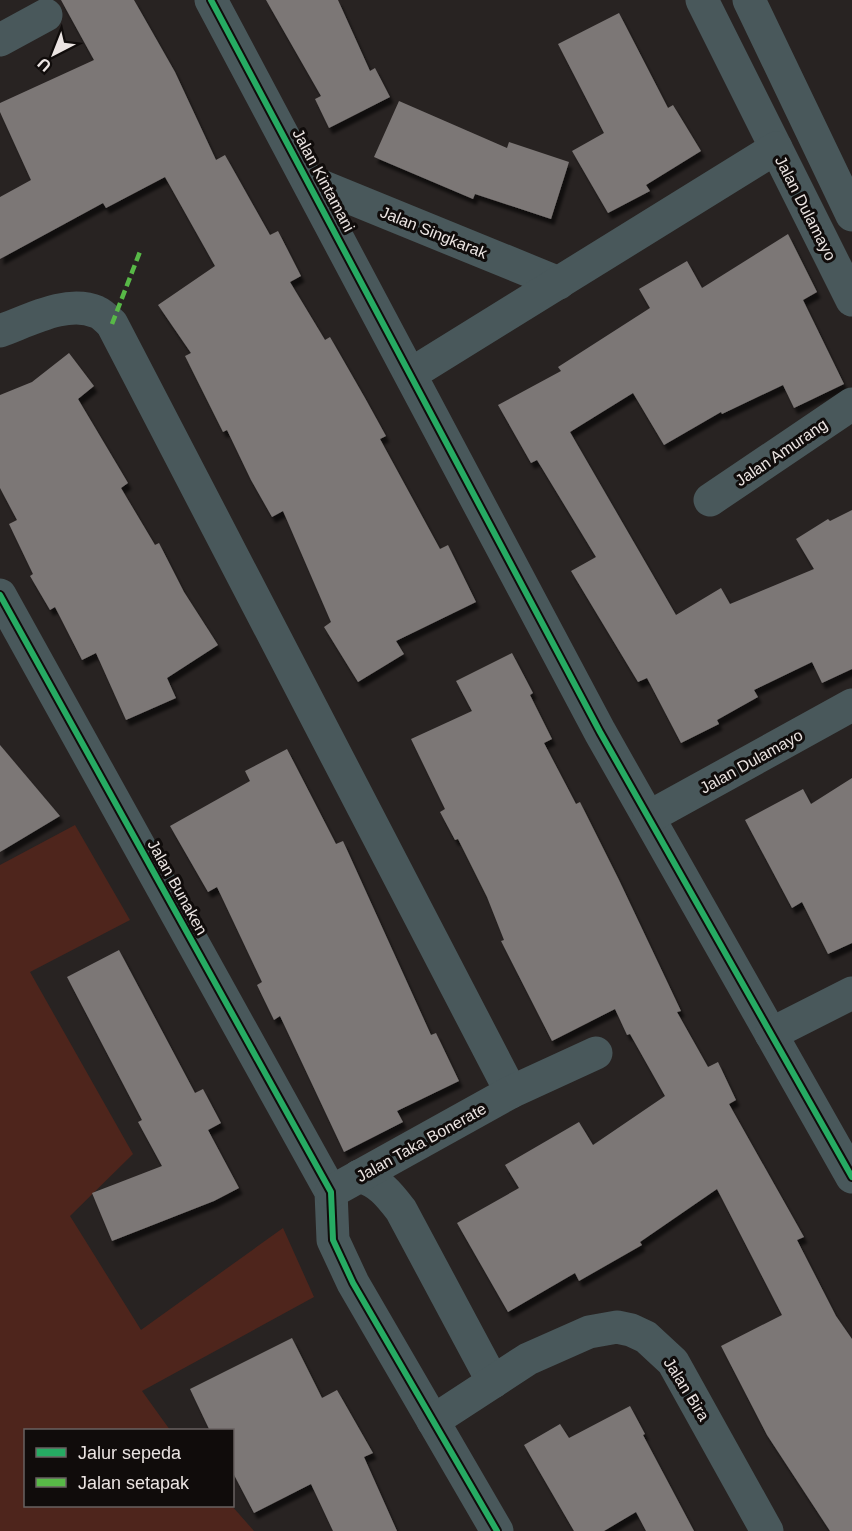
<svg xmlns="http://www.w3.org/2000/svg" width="852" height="1531" viewBox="0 0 852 1531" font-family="Helvetica,sans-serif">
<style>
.green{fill:#4e251c}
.building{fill:#7c7776;filter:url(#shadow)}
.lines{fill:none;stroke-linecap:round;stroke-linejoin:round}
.street{stroke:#49585b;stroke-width:33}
.quiet{stroke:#58b947;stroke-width:4.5;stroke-dasharray:9 4.5;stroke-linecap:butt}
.cycleway-casing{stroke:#100c0b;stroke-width:10}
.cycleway{stroke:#26ab63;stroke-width:6}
.labels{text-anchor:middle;stroke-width:6;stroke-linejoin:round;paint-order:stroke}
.street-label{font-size:16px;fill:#ebe4e2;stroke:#100c0b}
</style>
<defs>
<filter id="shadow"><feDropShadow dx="3.5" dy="6" stdDeviation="1.5" flood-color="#0009"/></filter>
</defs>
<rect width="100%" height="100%" fill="#282322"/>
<polygon class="green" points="75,825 130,920 30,972 133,1154 70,1216 141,1330 283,1228 314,1297 142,1391 170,1430 26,1430 26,1506 232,1506 254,1531 0,1531 0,865"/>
<g class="building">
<polygon points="61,0 134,0 175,72 216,160 225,155 270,235 278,231 301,276 290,282 325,340 330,337 365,398 386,436 380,439 440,549 448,545 476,602 396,641 404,654 358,682 324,627 331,622 283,511 272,517 251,480 227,430 223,432 185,356 191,353 158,305 215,266 165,177 106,208 103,203 0,259 0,197 31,180 0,112 0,103 94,60"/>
<polygon points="266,0 338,0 370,71 375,68 390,97 329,128 315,99 321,96"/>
<polygon points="619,13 668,108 673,105 701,151 646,185 650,191 608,213 572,151 604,133 558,44"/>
<polygon points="399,101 507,148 509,142 569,162 551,219 475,194 473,199 374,157"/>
<polygon points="788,234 817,292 803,300 844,384 794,408 783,385 722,414 721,412 664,445 633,393 570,432 676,615 721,588 730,604 814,569 796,539 828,519 830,521 852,510 852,669 822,683 812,662 754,690 758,697 717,720 719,724 681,743 647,678 638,682 571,571 596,557 537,460 531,463 498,405 561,371 558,367 650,308 639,289 687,261 702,288"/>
<polygon points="69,353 94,386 78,399 128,483 121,488 155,545 159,543 184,592 218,645 167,678 176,698 126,720 96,653 82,660 55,607 50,610 30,576 33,574 9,524 17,520 0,488 0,395 32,382"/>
<polygon points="512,653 533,693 530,695 552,739 544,743 576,804 580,802 619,880 681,1011 677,1012 708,1067 718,1062 736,1100 729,1104 804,1237 797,1240 836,1316 852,1339 852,1531 830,1531 767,1435 721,1346 782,1315 717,1189 640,1242 642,1245 579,1281 575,1273 508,1312 457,1223 519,1188 505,1165 579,1122 593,1145 665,1096 630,1034 627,1035 615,1009 552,1041 501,941 504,940 487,897 458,839 455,840 440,812 445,809 411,739 472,711 456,681"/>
<polygon points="0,745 60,816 0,852"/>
<polygon points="287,749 336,844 343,841 431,1035 436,1033 459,1081 397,1111 403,1122 344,1152 280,1016 274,1020 257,985 262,982 217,887 208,892 170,826 250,781 245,771"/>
<polygon points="852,778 852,943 828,954 802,902 792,908 745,820 803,789 811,804"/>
<polygon points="119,950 195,1093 203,1089 221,1123 208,1130 239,1188 214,1201 112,1241 92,1193 162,1166 138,1122 142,1120 67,977"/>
<polygon points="292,1338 322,1398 337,1390 373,1453 364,1457 397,1531 333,1531 311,1484 254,1513 232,1471 232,1431 210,1431 190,1389"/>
<polygon points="630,1406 645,1434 643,1435 694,1531 646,1531 636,1512 604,1531 574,1531 524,1445 560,1424 569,1438"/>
</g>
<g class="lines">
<g class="street">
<polyline points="211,0 600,732 852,1177"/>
<polyline points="702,0 852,300"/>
<polyline points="749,0 852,215"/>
<polyline points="0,40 46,15"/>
<polyline points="309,181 559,283"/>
<path d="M0,331c28,-10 67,-32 97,-19 5,2 11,8 15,12l399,768"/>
<polyline points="411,374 776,148"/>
<polyline points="710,500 852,404"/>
<polyline points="0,595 331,1192 333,1240 353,1283 497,1531"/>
<polyline points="649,817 852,705"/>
<polyline points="771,1034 852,993"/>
<path d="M359,1176c20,6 29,17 42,34l92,172"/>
<polyline points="331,1192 511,1092 596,1053"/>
<polyline points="433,1421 528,1359 589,1332 617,1327 631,1330 646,1337 673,1362 767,1531"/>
</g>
<polyline class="quiet" points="112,324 141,249"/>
<defs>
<g id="cycleway">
<polyline points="211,0 600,732 852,1177"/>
<polyline points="0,595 331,1192 333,1240 353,1283 497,1531"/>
</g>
</defs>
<use href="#cycleway" class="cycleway-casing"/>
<use href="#cycleway" class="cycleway"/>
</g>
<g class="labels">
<g class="street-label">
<text transform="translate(324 180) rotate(62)" y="6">Jalan Kintamani</text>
<text transform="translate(806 208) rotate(63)" y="6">Jalan Dulamayo</text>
<text transform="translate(434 232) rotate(22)" y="6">Jalan Singkarak</text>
<text transform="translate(781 452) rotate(-34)" y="6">Jalan Amurang</text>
<text transform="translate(751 761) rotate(-29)" y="6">Jalan Dulamayo</text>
<text transform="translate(178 887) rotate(61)" y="6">Jalan Bunaken</text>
<text transform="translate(421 1142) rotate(-29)" y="6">Jalan Taka Bonerate</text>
<text transform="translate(687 1389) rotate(58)" y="6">Jalan Bira</text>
</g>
</g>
<rect x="24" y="1429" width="210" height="78" fill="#100c0b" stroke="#686261" stroke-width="1.5"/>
<rect x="36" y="1448" width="30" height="9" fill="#26ab63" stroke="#686261" stroke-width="1.5"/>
<text x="78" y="1459" font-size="18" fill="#ebe4e2">Jalur sepeda</text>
<rect x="36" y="1478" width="30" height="9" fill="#58b947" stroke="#686261" stroke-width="1.5"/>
<text x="78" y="1489" font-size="18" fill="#ebe4e2">Jalan setapak</text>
<g transform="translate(54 54) rotate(222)" stroke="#100c0b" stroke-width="4.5" paint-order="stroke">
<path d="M0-4.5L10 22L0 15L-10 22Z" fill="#ebe4e2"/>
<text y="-9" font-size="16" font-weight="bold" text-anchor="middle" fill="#ebe4e2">U</text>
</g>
</svg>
